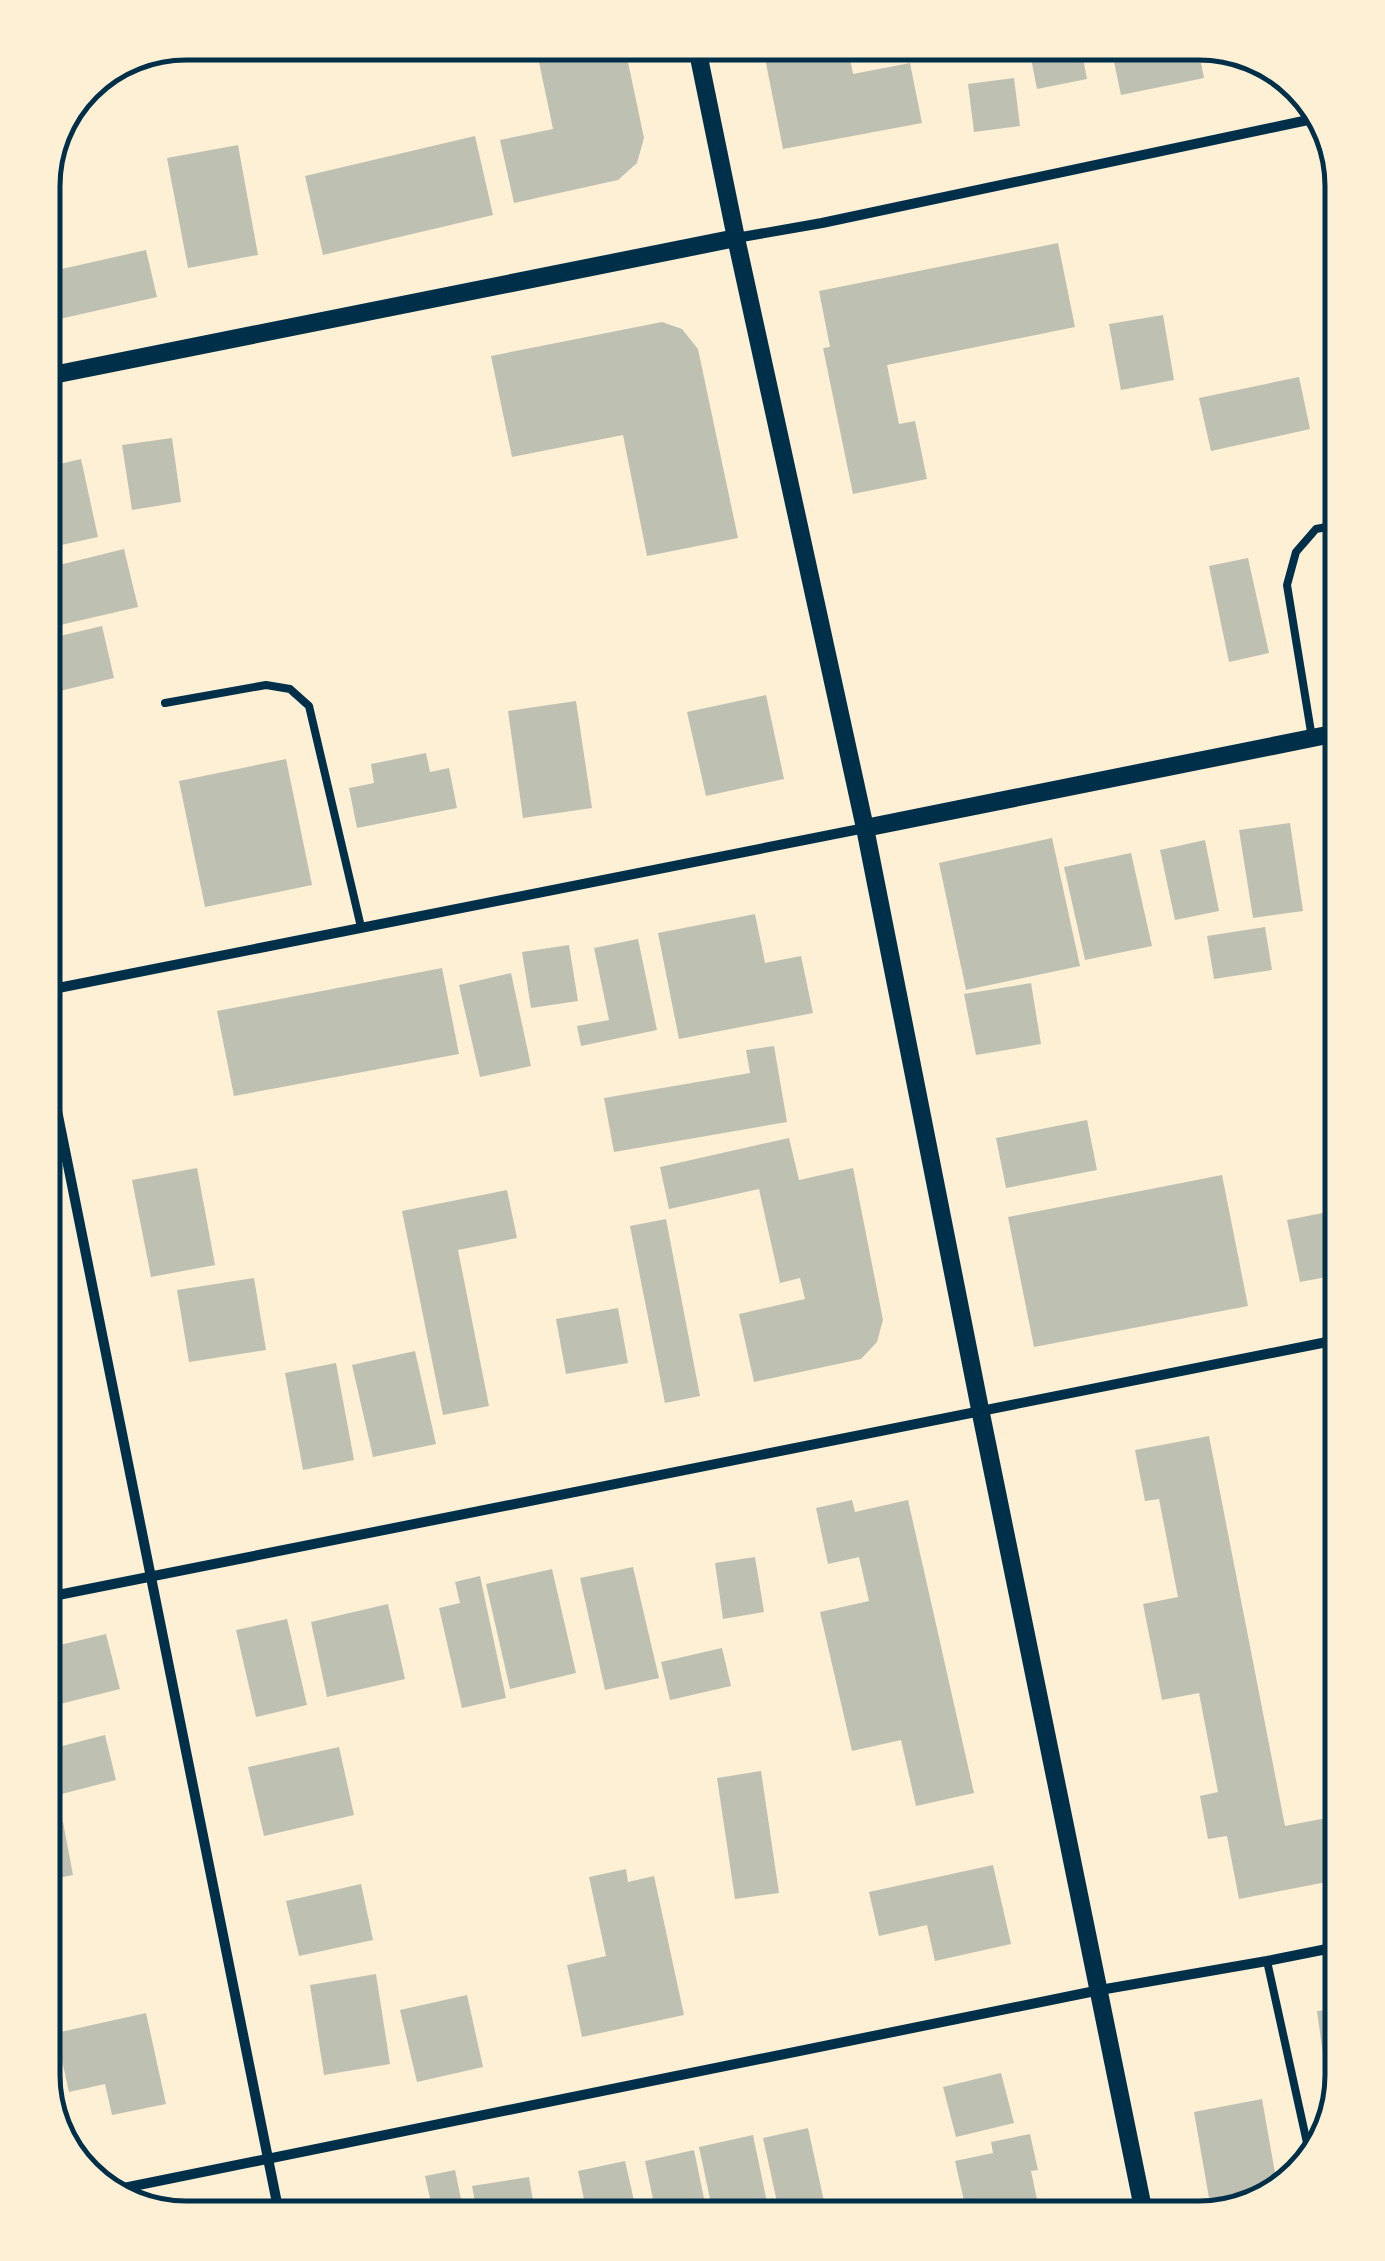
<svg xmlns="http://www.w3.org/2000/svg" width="1385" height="2261" viewBox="0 0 1385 2261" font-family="'Sofia Sans Condensed',sans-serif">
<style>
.building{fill:#bec0b2}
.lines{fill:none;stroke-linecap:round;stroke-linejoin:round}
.service{stroke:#003049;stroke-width:8}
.minor{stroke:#003049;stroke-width:10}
.tertiary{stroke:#003049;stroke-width:18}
.rim{fill:none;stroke:#003049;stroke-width:5}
</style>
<rect width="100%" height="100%" fill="#fdf0d5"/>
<g class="building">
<polygon points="535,43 624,43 644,138 637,163 618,180 514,203 500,140 553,129"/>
<polygon points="762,43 847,43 853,74 910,63 922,123 783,149"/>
<polygon points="1028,43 1080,43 1087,79 1037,89"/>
<polygon points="1110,43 1197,43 1204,78 1121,95"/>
<polygon points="1014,78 1020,126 974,132 968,84"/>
<polygon points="475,136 493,215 323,255 305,176"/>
<polygon points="238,145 258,255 188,268 167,158"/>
<polygon points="1058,243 1075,327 887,365 899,424 915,421 927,479 853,494 823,348 830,347 819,291"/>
<polygon points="146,250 157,297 55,320 44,273"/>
<polygon points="1163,315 1174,380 1121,390 1109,324"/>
<polygon points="662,322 682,329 698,349 738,538 647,556 623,435 512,457 491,356"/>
<polygon points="1299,377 1310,429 1211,451 1199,398"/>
<polygon points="172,438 181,502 132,510 122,445"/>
<polygon points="81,459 98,537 43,549 43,468"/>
<polygon points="124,549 138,607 43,629 43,569"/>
<polygon points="1248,558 1269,653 1229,662 1209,566"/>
<polygon points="102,626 114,678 43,695 43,640"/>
<polygon points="766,695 784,779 706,796 687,712"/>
<polygon points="576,701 592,808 523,818 508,711"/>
<polygon points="426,753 430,772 449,768 457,808 357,828 349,788 374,783 371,764"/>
<polygon points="286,759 312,885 205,907 179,781"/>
<polygon points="1290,823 1303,911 1253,918 1239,830"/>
<polygon points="1052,838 1080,966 966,990 939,863"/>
<polygon points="1205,840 1219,911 1175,920 1160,850"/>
<polygon points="1131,853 1152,946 1085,960 1064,867"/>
<polygon points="1342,896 1342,953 1324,903"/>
<polygon points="755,914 765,963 801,956 813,1013 679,1039 658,933"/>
<polygon points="1265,927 1272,970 1214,979 1207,936"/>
<polygon points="638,939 657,1030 581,1046 577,1026 609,1020 594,948"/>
<polygon points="569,945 578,1001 531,1008 522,952"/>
<polygon points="442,968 459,1054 234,1096 217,1011"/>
<polygon points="511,973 531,1066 480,1077 459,985"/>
<polygon points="1031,983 1041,1044 976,1055 964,994"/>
<polygon points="774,1046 787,1122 614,1152 604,1098 750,1073 746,1050"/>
<polygon points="1087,1120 1097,1170 1006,1188 996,1138"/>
<polygon points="789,1138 799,1180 853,1168 883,1320 877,1342 861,1359 754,1382 739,1314 805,1299 800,1278 780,1283 759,1189 669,1209 660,1167"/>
<polygon points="197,1168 215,1265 151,1277 132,1180"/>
<polygon points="1222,1175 1248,1306 1034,1347 1008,1217"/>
<polygon points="507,1190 517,1238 458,1250 489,1406 443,1415 402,1211"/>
<polygon points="1333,1211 1342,1256 1342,1274 1300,1282 1287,1220"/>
<polygon points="666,1219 700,1396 665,1403 630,1226"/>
<polygon points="254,1278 266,1350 189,1362 177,1290"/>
<polygon points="618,1308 628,1363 566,1374 556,1319"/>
<polygon points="415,1351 436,1444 373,1457 352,1365"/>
<polygon points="336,1363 354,1460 303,1470 285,1373"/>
<polygon points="1209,1436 1285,1826 1342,1815 1342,1879 1239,1899 1227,1836 1208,1839 1200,1796 1218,1792 1199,1693 1162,1700 1143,1604 1178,1597 1159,1499 1145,1501 1135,1450"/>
<polygon points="47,1489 59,1539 43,1543 43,1490"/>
<polygon points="852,1500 855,1512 908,1500 974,1793 916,1806 901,1740 852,1751 820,1612 869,1601 859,1557 828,1564 816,1508"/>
<polygon points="755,1557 764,1612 723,1619 715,1563"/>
<polygon points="633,1567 659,1678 605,1690 580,1578"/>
<polygon points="552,1569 576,1673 510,1689 486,1584"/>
<polygon points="480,1576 506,1698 462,1708 439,1608 460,1603 455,1582"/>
<polygon points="388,1604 405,1679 327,1697 311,1622"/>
<polygon points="287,1619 307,1705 256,1717 236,1630"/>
<polygon points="106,1634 120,1689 56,1705 43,1649"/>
<polygon points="722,1648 731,1686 670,1700 661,1662"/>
<polygon points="105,1735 116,1780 46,1798 43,1784 43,1751"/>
<polygon points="339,1747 354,1815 264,1836 248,1767"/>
<polygon points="761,1771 779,1893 735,1899 717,1778"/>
<polygon points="63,1822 73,1875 43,1881 43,1826"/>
<polygon points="993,1865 1011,1944 935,1961 927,1925 879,1936 869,1892"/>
<polygon points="626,1869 628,1882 654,1876 684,2015 582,2037 567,1965 606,1956 589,1877"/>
<polygon points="361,1884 373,1940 299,1956 286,1901"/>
<polygon points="376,1974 390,2064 324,2075 310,1985"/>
<polygon points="467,1995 483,2067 417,2082 400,2010"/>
<polygon points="1342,2008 1342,2066 1325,2069 1317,2011"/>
<polygon points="146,2013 166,2104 112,2115 105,2084 69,2092 56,2033"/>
<polygon points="1001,2073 1014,2123 956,2137 943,2087"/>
<polygon points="1262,2099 1278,2190 1263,2203 1212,2215 1194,2112"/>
<polygon points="808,2128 825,2206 780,2216 763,2138"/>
<polygon points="1030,2134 1038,2170 1031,2171 1041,2218 968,2218 955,2161 993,2153 991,2142"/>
<polygon points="753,2135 770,2217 714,2218 699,2147"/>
<polygon points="694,2150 708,2218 657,2218 645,2161"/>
<polygon points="625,2161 638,2218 588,2218 578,2171"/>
<polygon points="455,2170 465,2218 410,2218 433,2212 425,2176"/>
<polygon points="529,2177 536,2218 478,2218 472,2186"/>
<polygon points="391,2201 394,2218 344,2218 343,2212"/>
</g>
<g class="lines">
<g class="service">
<polyline points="165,703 266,685 290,689 309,706 361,927"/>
<polyline points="1312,738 1287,585 1296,552 1316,529 1342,524"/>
<polyline points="1267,1961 1311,2161"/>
</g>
<g class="minor">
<polyline points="736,238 822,223 1322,117"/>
<polyline points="43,991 865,828"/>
<polyline points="43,1041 280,2218"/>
<polyline points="43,1598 1342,1339"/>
<polyline points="104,2192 1100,1990 1267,1961 1342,1946"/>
</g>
<g class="tertiary">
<polyline points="696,43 736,238 865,828 980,1409 1145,2218"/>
<polyline points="43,377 736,238"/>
<polyline points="865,828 1342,732"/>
</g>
</g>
<path d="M0 0H1385V2261H0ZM186 60H1199A126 126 0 0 1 1325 186V2075A126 126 0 0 1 1199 2201H186A126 126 0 0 1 60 2075V186A126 126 0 0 1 186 60Z" fill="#fdf0d5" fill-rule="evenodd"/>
<path class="rim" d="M186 60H1199A126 126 0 0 1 1325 186V2075A126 126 0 0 1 1199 2201H186A126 126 0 0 1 60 2075V186A126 126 0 0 1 186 60Z"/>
</svg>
